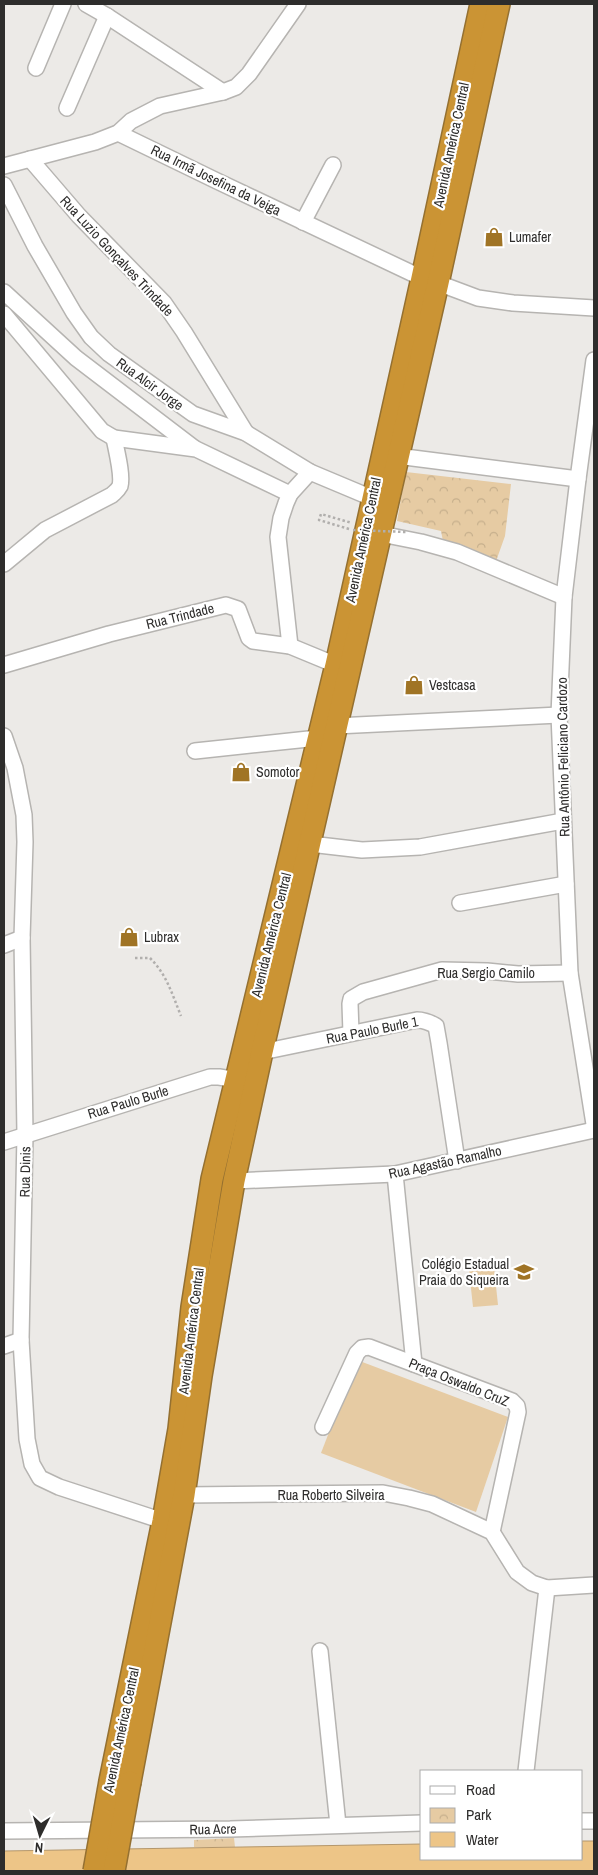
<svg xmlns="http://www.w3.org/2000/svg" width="598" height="1875" viewBox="0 0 598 1875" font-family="'Archivo Narrow',sans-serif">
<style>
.park{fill:url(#park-crowns)}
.pitch{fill:#e6cba3}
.water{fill:#edc587;stroke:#b4976c}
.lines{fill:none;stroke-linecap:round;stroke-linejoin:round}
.minor-casing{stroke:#b6b4b1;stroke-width:18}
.highway-casing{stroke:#947031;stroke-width:24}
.path{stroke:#b1afad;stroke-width:2.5;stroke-dasharray:2.5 2.5;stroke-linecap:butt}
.minor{stroke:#fff;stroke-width:15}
.highway{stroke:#cb9434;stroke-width:21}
.highway-bridge-casing{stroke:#947031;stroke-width:24;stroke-linecap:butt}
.path-bridge{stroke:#b1afad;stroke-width:2.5;stroke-dasharray:2.5 2.5;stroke-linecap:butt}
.highway-bridge{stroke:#cb9434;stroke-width:21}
.labels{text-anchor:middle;stroke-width:4.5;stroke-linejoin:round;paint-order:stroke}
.street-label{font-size:14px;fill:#2e2d2c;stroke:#fff}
.poi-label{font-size:14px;fill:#2e2d2c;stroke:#fff;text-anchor:start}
</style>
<defs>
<pattern id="park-crowns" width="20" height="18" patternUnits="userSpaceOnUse" patternTransform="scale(1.25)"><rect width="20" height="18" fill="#e6cba3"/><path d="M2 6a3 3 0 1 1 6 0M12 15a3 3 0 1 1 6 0" fill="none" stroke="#c6af8c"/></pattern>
</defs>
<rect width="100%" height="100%" fill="#eceae7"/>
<g class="park">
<polygon points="406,472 511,484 505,536 495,564 444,546 441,531 397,521"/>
<polygon points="234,1838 235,1847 194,1847 194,1840"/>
</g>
<g class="pitch">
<polygon points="494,1267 498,1305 473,1307 469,1270"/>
<polygon points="357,1360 508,1417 476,1512 321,1453"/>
</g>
<polygon class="water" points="582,1841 594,1841 594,1871 4,1871 4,1851 422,1844 422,1859 582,1859"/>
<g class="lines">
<defs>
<g id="minor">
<polyline points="86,4 107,16 223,92"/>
<polyline points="36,68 63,4"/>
<polyline points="67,108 107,16"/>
<polyline points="118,133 217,181 422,278"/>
<polyline points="30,159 79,216 164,303 184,332 246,433"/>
<polyline points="4,166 95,142 118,133 131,121 160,106 223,92 236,87 249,74 298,4"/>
<polyline points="4,185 35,246 74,313 91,337 109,354 193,414 246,433 310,472 372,498"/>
<polyline points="303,222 333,165"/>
<polyline points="438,283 478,298 513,303 594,308"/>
<polyline points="4,292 76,358 194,448"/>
<polyline points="4,314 102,431 114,438 196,449 290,494"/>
<polyline points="594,360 578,479 564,597 559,715 570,973 594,1124"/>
<polyline points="397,456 578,479"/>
<polyline points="381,534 421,542 457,552 564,597"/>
<path d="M4,564l41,-34 67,-35c3,-3 6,-5 8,-9 3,-11 -4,-37 -6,-48"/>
<polyline points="290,646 278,537 281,518 286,503 290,494 310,472"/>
<polyline points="4,665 109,634 226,605 238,609 249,638 253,641 290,646 336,665"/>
<polyline points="336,726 559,715"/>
<polyline points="4,736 15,768 24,815 25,842 22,938 25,1134 21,1340 27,1439 32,1464 40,1478 59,1487 163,1521"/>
<polyline points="195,751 318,738"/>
<polyline points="310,844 362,850 420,847 563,821"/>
<polyline points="460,903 566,884"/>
<polyline points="4,945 22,938"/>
<polyline points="351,1033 350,1004 351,999 363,992 442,970 487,971 518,974 570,973"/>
<path d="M262,1052l155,-32c7,0 12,2 19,6l3,17 18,118"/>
<polyline points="4,1142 210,1077 219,1077 244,1081"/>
<polyline points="395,1174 414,1364"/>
<polyline points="234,1181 395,1174 594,1130"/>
<polyline points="4,1346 21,1340"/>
<polyline points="323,1427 357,1353 362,1348 369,1347 512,1401 517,1406 518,1412 492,1532"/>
<polyline points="184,1495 383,1493 409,1498 432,1504 492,1532 517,1572 532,1583 547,1588 594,1585"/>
<polyline points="320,1651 338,1825"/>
<polyline points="526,1771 547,1588"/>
<polyline points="582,1821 594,1821"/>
<polyline points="4,1831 230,1829 422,1823"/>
</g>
<g id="highway">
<polyline points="110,1781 163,1521 179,1429 192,1307 212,1179 336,665 422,278 481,4"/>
<polyline points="130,1782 184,1495 201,1376 234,1181 262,1052 438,283 499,4"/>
</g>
</defs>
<use href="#minor" class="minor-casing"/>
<use href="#highway" class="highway-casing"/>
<g class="path">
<polyline points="349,529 319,520 321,514 352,523"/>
<path d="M135,958h15c17,17 22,36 31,58"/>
</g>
<use href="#minor" class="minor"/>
<use href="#highway" class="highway"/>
<defs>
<g id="highway-bridge">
<polyline points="94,1871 110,1781"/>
<polyline points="114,1871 130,1782"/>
</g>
</defs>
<use href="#highway-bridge" class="highway-bridge-casing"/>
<polyline class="path-bridge" points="353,530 406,532"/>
<use href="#highway-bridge" class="highway-bridge"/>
</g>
<defs>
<symbol id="shop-bare" viewBox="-9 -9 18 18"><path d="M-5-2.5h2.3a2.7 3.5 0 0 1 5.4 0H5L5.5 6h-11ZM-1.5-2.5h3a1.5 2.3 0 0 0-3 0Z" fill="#a07425" stroke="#fff" stroke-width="2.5" paint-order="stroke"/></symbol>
<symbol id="school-bare" viewBox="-9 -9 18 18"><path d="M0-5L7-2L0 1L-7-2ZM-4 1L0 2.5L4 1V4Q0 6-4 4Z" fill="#a07425" stroke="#fff" stroke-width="2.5" paint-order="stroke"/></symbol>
</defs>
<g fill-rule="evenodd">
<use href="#shop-bare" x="480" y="223" width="28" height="28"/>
<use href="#shop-bare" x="400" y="671" width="28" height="28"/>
<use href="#shop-bare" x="227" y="758" width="28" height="28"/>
<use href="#shop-bare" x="115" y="923" width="28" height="28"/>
<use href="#school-bare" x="510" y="1258" width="28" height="28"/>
</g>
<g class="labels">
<g class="street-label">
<text transform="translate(451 145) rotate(-78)" y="5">Avenida América Central</text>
<text transform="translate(216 180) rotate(26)" y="5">Rua Irmã Josefina da Veiga</text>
<text transform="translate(117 256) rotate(47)" y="5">Rua Luzio Gonçalves Trindade</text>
<text transform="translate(150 384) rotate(36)" y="5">Rua Alcir Jorge</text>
<text transform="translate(363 540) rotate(-78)" y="5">Avenida América Central</text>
<text transform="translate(180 616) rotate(-14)" y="5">Rua Trindade</text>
<text transform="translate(563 757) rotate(-91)" y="5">Rua Antônio Feliciano Cardozo</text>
<text transform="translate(271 935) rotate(-76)" y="5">Avenida América Central</text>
<text x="486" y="978">Rua Sergio Camilo</text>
<text transform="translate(372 1030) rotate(-11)" y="5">Rua Paulo Burle 1</text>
<text transform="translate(128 1102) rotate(-17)" y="5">Rua Paulo Burle</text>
<text transform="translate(445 1162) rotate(-12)" y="5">Rua Agastão Ramalho</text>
<text transform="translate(25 1172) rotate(-89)" y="5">Rua Dinis</text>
<text transform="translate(191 1331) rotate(-83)" y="5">Avenida América Central</text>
<text transform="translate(459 1382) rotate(22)" y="5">Praça Oswaldo CruZ</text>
<text x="331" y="1500">Rua Roberto Silveira</text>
<text transform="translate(121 1730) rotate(-78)" y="5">Avenida América Central</text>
<text transform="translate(213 1829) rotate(-1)" y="5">Rua Acre</text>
</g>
<g class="poi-label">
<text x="509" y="242">Lumafer</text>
<text x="429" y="690">Vestcasa</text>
<text x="256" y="777">Somotor</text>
<text x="144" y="942">Lubrax</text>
<text x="509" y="1269" text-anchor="end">Colégio Estadual<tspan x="509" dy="16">Praia do Siqueira</tspan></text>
</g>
</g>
<rect width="598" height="1875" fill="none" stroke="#2e2d2c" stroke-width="10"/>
<rect x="420" y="1770" width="162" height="90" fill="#ffffff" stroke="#ababab"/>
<rect x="430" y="1786" width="25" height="8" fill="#ffffff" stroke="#ababab"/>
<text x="466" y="1795" font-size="15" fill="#2e2d2c">Road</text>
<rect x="430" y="1808" width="25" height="15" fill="url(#park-crowns)" stroke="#ababab"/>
<text x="466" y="1820" font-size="15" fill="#2e2d2c">Park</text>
<rect x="430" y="1832" width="25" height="15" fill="#edc587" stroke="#ababab"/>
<text x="466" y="1845" font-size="15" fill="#2e2d2c">Water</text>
<g transform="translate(40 1835) rotate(185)" stroke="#ffffff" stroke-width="4" paint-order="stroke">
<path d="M0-4L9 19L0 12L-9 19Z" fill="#2e2d2c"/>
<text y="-8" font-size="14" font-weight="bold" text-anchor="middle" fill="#2e2d2c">N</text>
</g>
</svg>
